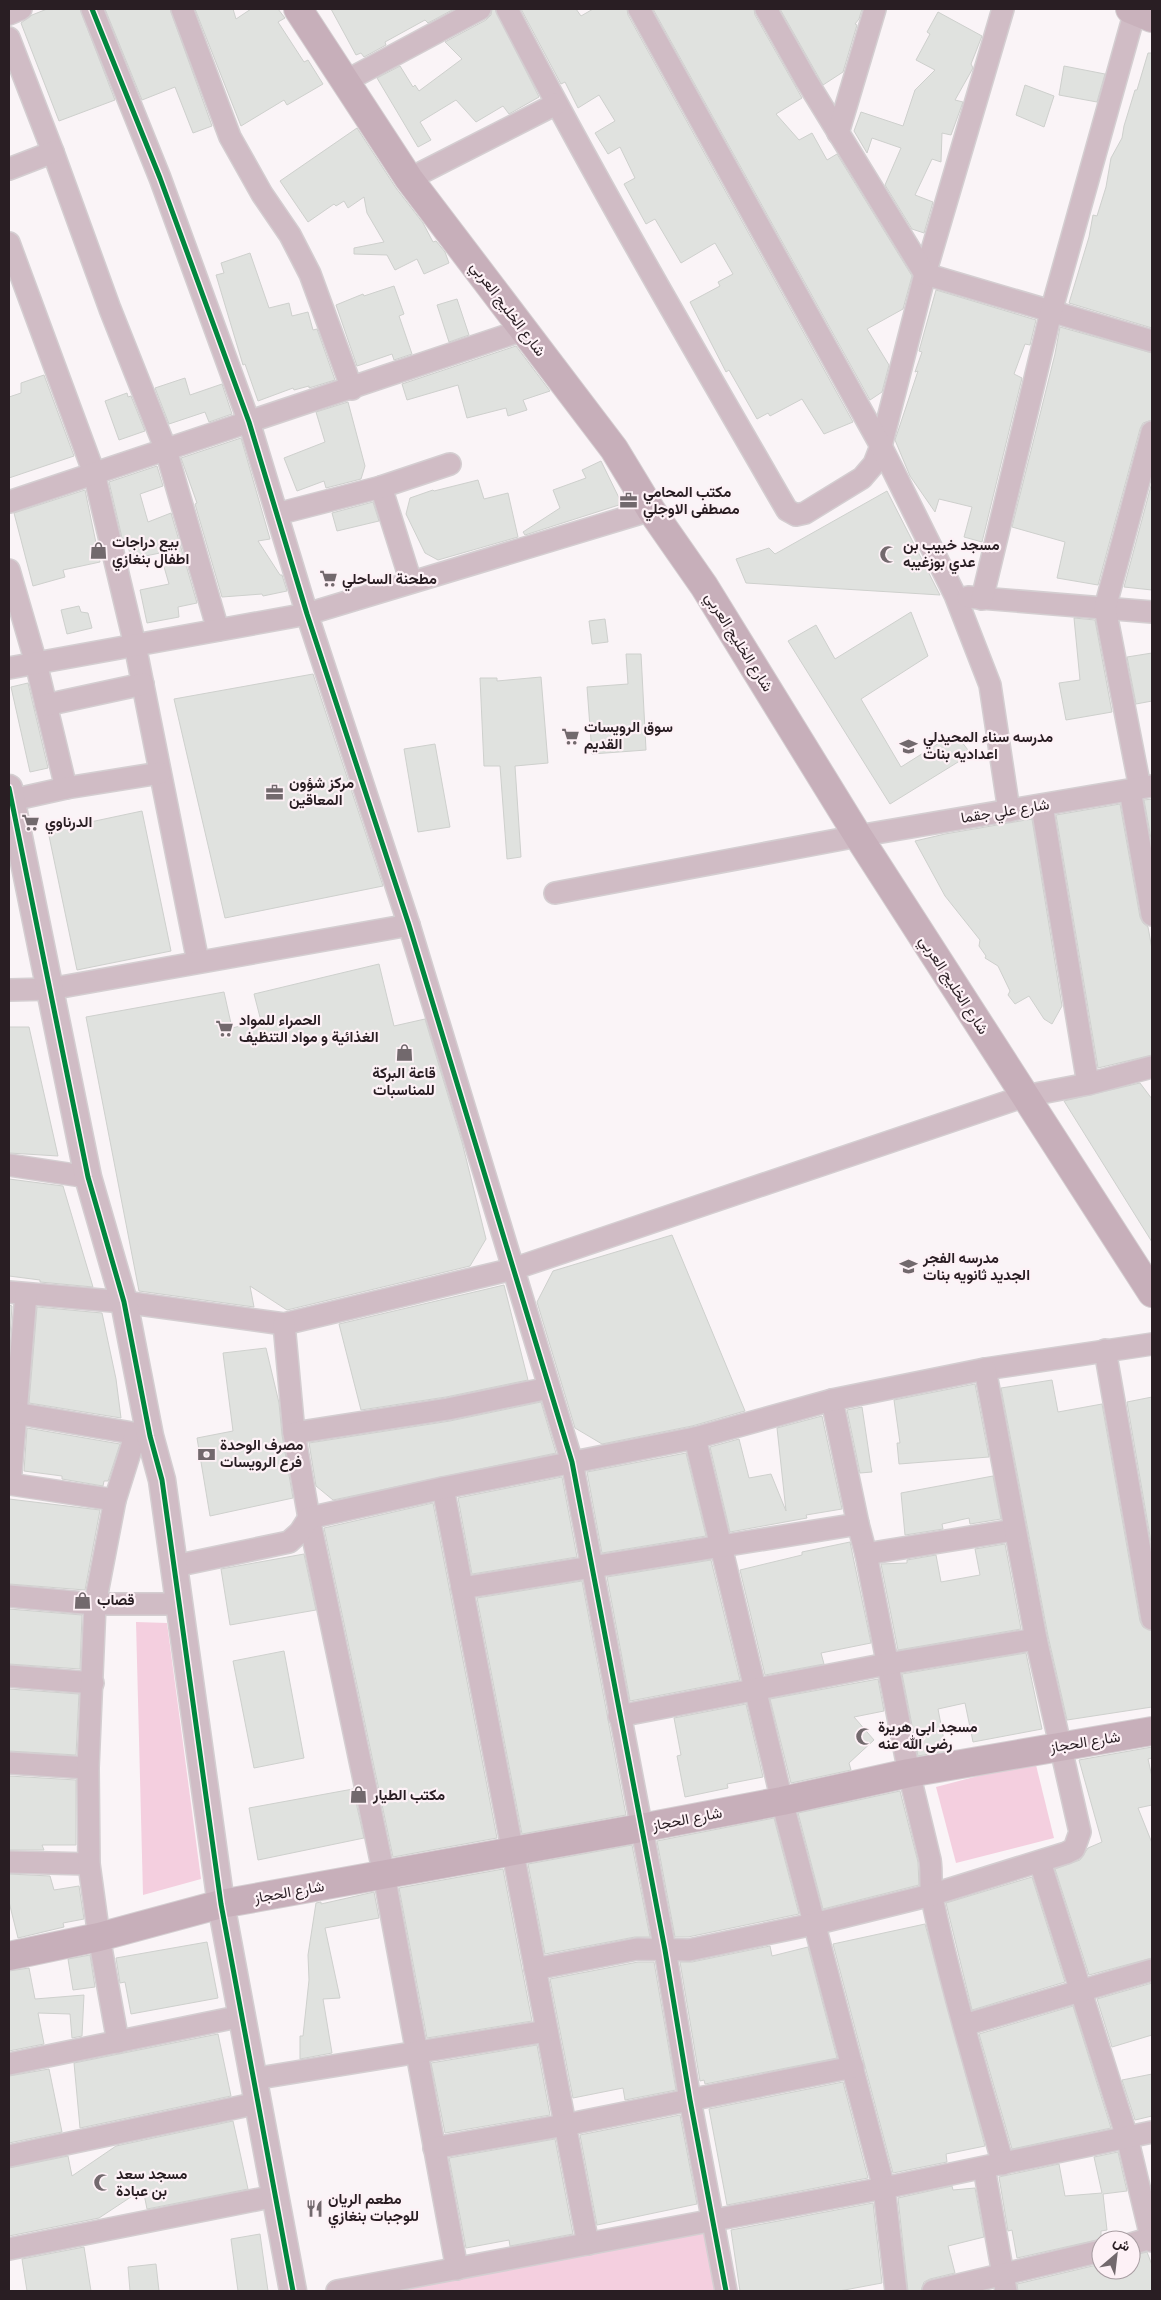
<svg xmlns="http://www.w3.org/2000/svg" width="1161" height="2300" viewBox="0 0 1161 2300" font-family="'Roboto Condensed',Vazirmatn,sans-serif">
<style>
.green{fill:#f4cfdf}
.building{fill:#e0e2df;stroke:#ced0cd}
.lines{fill:none;stroke-linecap:round;stroke-linejoin:round}
.minor-casing{stroke:#d4ced1;stroke-width:24}
.tertiary-casing{stroke:#d4ced1;stroke-width:29}
.secondary-casing{stroke:#d4ced1;stroke-width:30}
.primary-casing{stroke:#d4ced1;stroke-width:30}
.minor{stroke:#d0bcc5;stroke-width:21}
.tertiary{stroke:#d0bcc5;stroke-width:26}
.secondary{stroke:#c7afba;stroke-width:28}
.primary{stroke:#c9b2bc;stroke-width:28}
.cycleway-casing{stroke:#fdf1f6;stroke-width:8}
.cycleway{stroke:#00873e;stroke-width:5}
.labels{text-anchor:middle;stroke-width:4.5;stroke-linejoin:round;paint-order:stroke}
.street-label{font-size:15px;fill:#291e23;stroke:#fdf1f6}
.poi-label{font-size:15px;font-weight:bold;fill:#291e23;stroke:#fdf1f6;text-anchor:start}
</style>
<rect width="100%" height="100%" fill="#faf4f7"/>
<g class="green">
<polygon points="136,1622 167,1623 201,1879 143,1895"/>
<polygon points="1035,1761 1054,1838 956,1863 936,1787"/>
<polygon points="720,2228 729,2291 362,2291"/>
</g>
<g class="building">
<polygon points="47,9 80,9 115,100 59,121 21,23 32,15"/>
<polygon points="105,9 170,9 212,126 193,133 175,87 142,100"/>
<polygon points="195,9 233,9 236,19 251,9 278,9 285,18 278,22 304,62 308,60 323,84 287,105 284,100 241,126"/>
<polygon points="331,9 454,9 428,23 425,20 385,42 386,45 364,57 361,53 356,55"/>
<polygon points="492,9 495,9 539,97 509,114 503,106 476,122 456,100 420,122 431,140 418,147 377,78 400,66 413,87 415,85 419,91 462,59 445,42 486,20 491,15"/>
<polygon points="521,9 576,9 581,16 593,9 627,9 628,15 853,422 824,434 802,399 770,416 768,413 757,419 729,370 726,372 690,302 720,286 718,282 733,274 715,243 681,263 655,219 646,224 624,184 635,178 620,147 608,154 595,133 615,121 599,95 578,108 565,82 561,84"/>
<polygon points="653,9 754,9 755,15 802,98 776,114 799,140 812,133 827,160 837,154 912,276 903,309 867,329 889,365 882,392 870,400"/>
<polygon points="780,9 862,9 859,19 855,24 857,25 843,72 823,85"/>
<polygon points="938,12 982,36 971,64 973,68 955,100 963,102 951,135 942,133 941,162 932,159 915,195 933,202 924,233 912,229 885,185 901,148 872,138 867,153 854,131 861,112 903,126 915,90 935,70 916,60 930,34 927,32"/>
<polygon points="1148,53 1152,53 1152,328 1069,303 1089,237 1093,215 1097,216 1106,187 1111,158 1122,138 1124,126 1135,90 1137,90"/>
<polygon points="1064,66 1105,74 1097,102 1059,95"/>
<polygon points="1025,85 1054,96 1044,127 1016,115"/>
<polygon points="357,128 396,188 423,223 433,242 436,241 445,252 449,263 424,274 417,259 395,270 387,255 354,254 354,248 384,242 367,213 364,197 348,208 344,201 336,206 334,204 308,222 280,181"/>
<polygon points="250,253 269,308 289,303 292,316 308,312 313,330 317,329 335,380 309,388 309,386 294,390 293,388 258,401 245,364 243,365 216,275 224,273 221,263"/>
<polygon points="394,286 404,314 399,316 412,354 394,360 392,354 357,366 336,305 363,294 364,296"/>
<polygon points="936,290 1036,320 1030,345 1025,344 1014,374 1022,378 982,542 964,537 972,507 939,499 935,512 910,476 895,440 918,371 915,372 922,352 919,351"/>
<polygon points="457,299 469,335 449,342 437,305"/>
<polygon points="1060,327 1152,353 1152,420 1143,423 1140,429 1098,585 1057,578 1065,542 1012,527 1055,354"/>
<polygon points="516,346 550,391 523,400 527,410 508,416 506,408 467,418 458,385 407,400 402,384"/>
<polygon points="44,375 74,456 9,478 9,397 21,393 21,383"/>
<polygon points="185,378 190,395 222,384 232,414 209,422 205,412 169,424 155,388"/>
<polygon points="127,393 128,397 131,396 145,431 119,440 105,401"/>
<polygon points="348,402 365,466 361,479 326,488 324,481 297,491 284,458 325,442 316,412"/>
<polygon points="241,438 270,539 258,541 280,575 282,575 287,591 263,596 262,594 222,597 195,504 197,503 181,458"/>
<polygon points="601,461 622,504 525,535 523,532 560,508 553,490 586,478 582,470"/>
<polygon points="157,466 163,486 140,494 148,522 171,513 197,603 178,607 179,617 147,623 140,590 169,584 160,553 131,559 127,541 123,542 109,482"/>
<polygon points="478,480 484,499 508,493 518,537 438,560 425,553 406,514 410,498 433,490 434,491"/>
<polygon points="1152,482 1152,590 1124,587"/>
<polygon points="85,490 100,562 63,570 65,577 33,586 14,513"/>
<polygon points="887,491 940,595 746,583 736,559 769,548 775,554"/>
<polygon points="373,502 379,521 337,531 332,513"/>
<polygon points="79,606 81,612 88,613 92,628 67,634 61,610"/>
<polygon points="911,612 928,656 861,699 901,767 955,733 971,754 890,804 788,641 816,625 835,659"/>
<polygon points="1074,618 1095,620 1112,712 1066,720 1059,683 1080,680"/>
<polygon points="605,619 608,642 592,644 589,621"/>
<polygon points="1152,653 1152,701 1136,704 1127,657"/>
<polygon points="626,654 641,654 646,750 592,754 587,687 628,684"/>
<polygon points="313,674 383,886 225,918 174,699"/>
<polygon points="541,677 548,763 515,766 521,857 507,859 500,766 484,766 480,678 497,678 497,681"/>
<polygon points="28,683 48,768 30,772 11,687"/>
<polygon points="435,744 450,827 418,832 404,749"/>
<polygon points="1152,799 1152,844 1144,800"/>
<polygon points="1120,804 1140,917 1143,923 1148,927 1152,949 1152,1055 1098,1068 1056,815"/>
<polygon points="142,811 171,951 77,970 48,831"/>
<polygon points="1032,819 1062,1006 1052,1024 1044,1019 1029,996 1015,1004 1008,995 1010,991 998,966 985,958 986,956 979,946 980,940 945,896 915,841 945,834"/>
<polygon points="379,964 394,1026 425,1019 462,1142 486,1239 470,1266 287,1310 250,1286 254,1307 139,1291 86,1017 224,992 232,1028 261,1021 254,994"/>
<polygon points="9,1027 29,1027 58,1156 9,1153"/>
<polygon points="1140,1083 1152,1099 1152,1242 1064,1101"/>
<polygon points="9,1179 63,1186 93,1287 40,1282 40,1280 9,1276"/>
<polygon points="672,1235 745,1411 692,1426 602,1444 575,1428 537,1302 553,1271"/>
<polygon points="504,1285 528,1380 446,1397 361,1410 339,1324"/>
<polygon points="9,1305 12,1306 9,1350"/>
<polygon points="37,1307 102,1313 116,1379 121,1418 29,1403"/>
<polygon points="266,1348 279,1403 282,1435 293,1498 210,1516 197,1438 233,1431 223,1353"/>
<polygon points="1052,1380 1058,1412 1102,1404 1140,1621 1143,1627 1152,1631 1152,1707 1067,1720 1048,1636 1001,1388"/>
<polygon points="975,1384 989,1457 899,1464 897,1443 900,1443 894,1400"/>
<polygon points="1152,1397 1152,1548 1127,1402"/>
<polygon points="541,1402 556,1453 333,1500 316,1486 309,1443 450,1421"/>
<polygon points="862,1407 871,1467 872,1472 860,1473 847,1410"/>
<polygon points="822,1416 842,1509 806,1515 807,1518 730,1532 710,1447 739,1439 749,1478 771,1474 786,1511 777,1428"/>
<polygon points="27,1428 120,1444 108,1481 104,1481 103,1486 62,1479 62,1476 24,1471"/>
<polygon points="686,1453 706,1536 602,1553 587,1472"/>
<polygon points="993,1476 1001,1519 970,1524 969,1518 942,1524 943,1529 905,1535 901,1493"/>
<polygon points="562,1477 577,1557 472,1574 458,1498"/>
<polygon points="9,1499 100,1510 85,1590 9,1584"/>
<polygon points="433,1503 497,1838 393,1857 324,1528"/>
<polygon points="850,1542 871,1643 821,1653 824,1664 765,1675 740,1570 802,1555 802,1552"/>
<polygon points="1005,1544 1021,1629 898,1650 881,1564 907,1563 907,1560 936,1555 941,1582 980,1575 975,1549"/>
<polygon points="304,1554 316,1610 230,1625 221,1569"/>
<polygon points="711,1560 740,1680 630,1701 607,1577"/>
<polygon points="582,1581 626,1815 522,1834 477,1598"/>
<polygon points="9,1609 82,1615 80,1669 9,1664"/>
<polygon points="284,1651 304,1758 254,1768 233,1661"/>
<polygon points="1026,1653 1042,1729 973,1742 965,1703 938,1709 946,1751 918,1756 902,1674"/>
<polygon points="878,1679 884,1711 854,1717 874,1740 849,1763 851,1770 791,1783 770,1699"/>
<polygon points="9,1689 79,1694 76,1755 9,1751"/>
<polygon points="746,1704 763,1777 727,1784 728,1788 685,1797 677,1756 681,1755 674,1718"/>
<polygon points="1152,1747 1152,1758 1148,1759 1152,1777 1152,1805 1138,1808 1152,1843 1152,1958 1089,1975 1055,1869 1080,1860 1088,1848 1102,1842 1079,1760"/>
<polygon points="9,1776 76,1780 76,1845 42,1845 44,1850 9,1850"/>
<polygon points="353,1789 364,1838 258,1860 249,1808"/>
<polygon points="900,1791 918,1862 919,1885 823,1909 798,1813"/>
<polygon points="774,1818 799,1914 688,1937 675,1937 657,1841"/>
<polygon points="632,1845 650,1937 635,1937 545,1954 528,1864"/>
<polygon points="503,1869 532,2021 427,2038 399,1888"/>
<polygon points="9,1874 50,1876 54,1890 79,1886 84,1919 63,1923 64,1927 18,1938 9,1902"/>
<polygon points="1032,1877 1065,1982 972,2010 946,1903"/>
<polygon points="374,1892 379,1918 325,1928 340,1998 323,1999 332,2053 300,2059 300,2036 303,2036 309,1980 308,1955 316,1903 321,1902 321,1904"/>
<polygon points="925,1924 985,2146 946,2154 947,2162 893,2173 833,1944"/>
<polygon points="207,1942 218,1998 131,2014 125,1982 120,1983 116,1958"/>
<polygon points="770,1946 772,1956 808,1947 837,2058 705,2084 704,2080 700,2081 680,1962 692,1962"/>
<polygon points="90,1955 95,1987 73,1990 68,1959"/>
<polygon points="638,1962 654,1962 676,2090 625,2100 623,2088 573,2098 550,1979"/>
<polygon points="29,1968 35,1999 84,1995 82,2036 72,2038 70,2014 38,2013 44,2044 9,2051 9,1971"/>
<polygon points="1152,1983 1152,2035 1112,2047 1097,1999"/>
<polygon points="1073,2006 1111,2128 1012,2149 979,2034"/>
<polygon points="218,2034 231,2096 80,2128 74,2063"/>
<polygon points="537,2045 550,2115 445,2133 431,2063"/>
<polygon points="49,2069 62,2132 9,2143 9,2076"/>
<polygon points="1152,2074 1152,2116 1135,2120 1122,2080"/>
<polygon points="843,2082 868,2178 727,2205 709,2109"/>
<polygon points="680,2115 697,2204 597,2225 580,2135"/>
<polygon points="233,2121 248,2189 147,2209 143,2189 99,2218 9,2236 9,2168 68,2156 72,2176 116,2146"/>
<polygon points="555,2139 573,2234 510,2246 509,2240 466,2248 449,2158"/>
<polygon points="1118,2152 1127,2191 1103,2194 1107,2230 1101,2231 1101,2239 1017,2258 1012,2230 1008,2231 999,2177 1059,2164 1065,2196 1102,2193 1094,2157"/>
<polygon points="952,2186 953,2190 975,2188 984,2237 948,2246 955,2273 930,2279 924,2282 921,2291 908,2291 898,2198"/>
<polygon points="873,2203 882,2283 839,2291 740,2291 731,2230"/>
<polygon points="260,2234 268,2291 238,2291 231,2239"/>
<polygon points="84,2247 91,2291 27,2291 22,2259"/>
<polygon points="1147,2252 1152,2265 1152,2291 1018,2291 1017,2284 1101,2264 1101,2270 1131,2270 1131,2256"/>
<polygon points="156,2264 159,2291 130,2291 128,2267"/>
</g>
<g class="lines">
<defs>
<g id="minor">
<polyline points="92,9 160,178 249,422 307,614 409,925 572,1462 665,1950 690,2100 726,2291"/>
<polyline points="182,9 230,137 262,194 290,235 310,274 352,389"/>
<path d="M507,9c88,170 184,335 280,501l9,5 9,-2 57,-35 12,-14 7,-18 44,-172 78,-265"/>
<polyline points="639,9 881,446 955,595 990,685 1009,811"/>
<polyline points="766,9 806,80 925,274 1152,341"/>
<polyline points="9,14 21,9"/>
<polyline points="9,38 53,152 110,309 166,450 218,630"/>
<polyline points="344,82 480,9"/>
<polyline points="838,133 875,9"/>
<polyline points="9,169 53,152"/>
<polyline points="409,179 556,104"/>
<polyline points="9,243 94,473 135,645 198,962"/>
<polyline points="381,487 411,582"/>
<polyline points="9,502 523,330"/>
<polyline points="277,514 381,487 450,464"/>
<polyline points="9,570 36,663 66,788"/>
<polyline points="968,597 1152,612"/>
<polyline points="982,599 1051,312 1135,11"/>
<polyline points="9,668 307,614 651,510"/>
<polyline points="46,705 143,684"/>
<polyline points="1140,788 1105,608 1152,432"/>
<polyline points="1130,790 1152,915"/>
<polyline points="12,800 66,788 160,773"/>
<polyline points="1042,806 1088,1084"/>
<polyline points="555,893 858,836 1152,786"/>
<polyline points="9,990 50,989 409,925"/>
<polyline points="9,1165 88,1177"/>
<polyline points="9,1292 124,1302 284,1324 513,1269 1025,1096 1088,1084 1152,1067"/>
<polyline points="26,1294 10,1484 115,1500"/>
<polyline points="284,1324 294,1433 309,1518 384,1875 457,2269"/>
<polyline points="1105,1350 1152,1619"/>
<path d="M832,1400l26,124 8,30 43,219 21,87c2,12 0,26 2,38 19,89 46,177 71,266"/>
<polyline points="9,1412 150,1436"/>
<polyline points="294,1433 448,1409 549,1388"/>
<polyline points="695,1438 782,1801 884,2188 896,2291"/>
<polyline points="443,1488 588,2244"/>
<polyline points="866,1554 1014,1530"/>
<polyline points="175,1566 289,1542 300,1532 309,1518 443,1488 695,1438 832,1400 985,1369 1152,1344"/>
<polyline points="462,1588 858,1524"/>
<polyline points="9,1596 95,1604 179,1604"/>
<polyline points="9,1676 93,1683"/>
<polyline points="619,1716 887,1664 1036,1639"/>
<polyline points="9,1763 88,1768"/>
<polyline points="9,1862 89,1864"/>
<polyline points="1040,1862 1127,2137 1152,2241"/>
<polyline points="535,1969 637,1949 689,1950 814,1924 931,1895 1066,1853 1074,1849 1080,1832 1036,1639 985,1369"/>
<polyline points="964,2025 1152,1970"/>
<polyline points="118,2042 99,1937 89,1864 88,1768 95,1604 115,1500 136,1433"/>
<polyline points="9,2064 242,2016"/>
<polyline points="253,2079 547,2031"/>
<polyline points="434,2148 565,2125 853,2067"/>
<polyline points="9,2156 258,2103"/>
<polyline points="984,2168 1006,2291"/>
<polyline points="1131,2244 1151,2238"/>
<polyline points="9,2249 275,2196"/>
<polyline points="337,2291 884,2188 1152,2132"/>
<polyline points="933,2291 1101,2251"/>
</g>
<polyline id="tertiary" points="9,788 88,1177 124,1302 150,1436 162,1480 221,1904 293,2291"/>
<g id="secondary">
<polyline points="298,9 409,179 614,449 651,510 704,586 858,836 1152,1293"/>
<polyline points="9,1956 99,1937 221,1904 641,1828 782,1801 909,1773 1152,1731"/>
</g>
<polyline id="primary" points="1130,9 1152,18"/>
</defs>
<use href="#minor" class="minor-casing"/>
<use href="#tertiary" class="tertiary-casing"/>
<use href="#secondary" class="secondary-casing"/>
<use href="#primary" class="primary-casing"/>
<use href="#minor" class="minor"/>
<use href="#tertiary" class="tertiary"/>
<use href="#secondary" class="secondary"/>
<use href="#primary" class="primary"/>
<defs>
<g id="cycleway">
<polyline points="92,9 160,178 249,422 307,614 409,925 572,1462 665,1950 690,2100 726,2291"/>
<polyline points="9,788 88,1177 124,1302 150,1436 162,1480 221,1904 293,2291"/>
</g>
</defs>
<use href="#cycleway" class="cycleway-casing"/>
<use href="#cycleway" class="cycleway"/>
</g>
<defs>
<symbol id="office-bare" viewBox="-9 -9 18 18"><path d="M-6-3h4V-5.5h4V-3h4V5H-6ZM-1-4.5V-3h2v-1.5ZM-6 0V1H6V0Z" fill="#72696d" stroke="#fdf1f6" stroke-width="2.5" paint-order="stroke"/></symbol>
<symbol id="shop-bare" viewBox="-9 -9 18 18"><path d="M-5-2.5h2.3a2.7 3.5 0 0 1 5.4 0H5L5.5 6h-11ZM-1.5-2.5h3a1.5 2.3 0 0 0-3 0Z" fill="#72696d" stroke="#fdf1f6" stroke-width="2.5" paint-order="stroke"/></symbol>
<symbol id="mosque-bare" viewBox="-9 -9 18 18"><path d="M3.5-4.9A6 6 0 1 0 3.5 4.9A5 5 0 1 1 3.5-4.9Z" fill="#72696d" stroke="#fdf1f6" stroke-width="2.5" paint-order="stroke"/></symbol>
<symbol id="supermarket-bare" viewBox="-9 -9 18 18"><path d="M-6-5.5h2.5l.6 2H6L4.5 2H-2.5L-4.4-4H-6ZM-1.5 3.2a1.3 1.3 0 1 0 .1 0ZM3 3.2a1.3 1.3 0 1 0 .1 0Z" fill="#72696d" stroke="#fdf1f6" stroke-width="2.5" paint-order="stroke"/></symbol>
<symbol id="school-bare" viewBox="-9 -9 18 18"><path d="M0-5L7-2L0 1L-7-2ZM-4 1L0 2.5L4 1V4Q0 6-4 4Z" fill="#72696d" stroke="#fdf1f6" stroke-width="2.5" paint-order="stroke"/></symbol>
<symbol id="bank-bare" viewBox="-9 -9 18 18"><path d="M-6-4H6V4H-6ZM0-2.3a2.3 2.3 0 1 0 0 4.6a2.3 2.3 0 1 0 0-4.6Z" fill="#72696d" stroke="#fdf1f6" stroke-width="2.5" paint-order="stroke"/></symbol>
<symbol id="restaurant-bare" viewBox="-9 -9 18 18"><path d="M-5-6h1v4h1v-4h1v4h1v-4h1v5L-1.5 .5V6h-2V.5L-5-1ZM5-6V6H3V1.5H1.5Q1.5-4 5-6Z" fill="#72696d" stroke="#fdf1f6" stroke-width="2.5" paint-order="stroke"/></symbol>
</defs>
<g fill-rule="evenodd">
<use href="#office-bare" x="616" y="488" width="25" height="25"/>
<use href="#shop-bare" x="86" y="538" width="25" height="25"/>
<use href="#mosque-bare" x="876" y="542" width="25" height="25"/>
<use href="#supermarket-bare" x="316" y="566" width="25" height="25"/>
<use href="#supermarket-bare" x="558" y="724" width="25" height="25"/>
<use href="#school-bare" x="896" y="734" width="25" height="25"/>
<use href="#office-bare" x="262" y="780" width="25" height="25"/>
<use href="#supermarket-bare" x="18" y="810" width="25" height="25"/>
<use href="#supermarket-bare" x="212" y="1016" width="25" height="25"/>
<use href="#shop-bare" x="392" y="1040" width="25" height="25"/>
<use href="#school-bare" x="896" y="1254" width="25" height="25"/>
<use href="#bank-bare" x="194" y="1442" width="25" height="25"/>
<use href="#shop-bare" x="70" y="1588" width="25" height="25"/>
<use href="#mosque-bare" x="852" y="1724" width="25" height="25"/>
<use href="#shop-bare" x="346" y="1782" width="25" height="25"/>
<use href="#mosque-bare" x="90" y="2170" width="25" height="25"/>
<use href="#restaurant-bare" x="302" y="2196" width="25" height="25"/>
</g>
<g class="labels">
<g class="street-label">
<text transform="translate(508 309) rotate(53)" y="5">شارع الخليج العربي</text>
<text transform="translate(739 642) rotate(58)" y="5">شارع الخليج العربي</text>
<text transform="translate(1005 811) rotate(-9)" y="5">شارع علي جقما</text>
<text transform="translate(954 985) rotate(57)" y="5">شارع الخليج العربي</text>
<text transform="translate(1085 1742) rotate(-9)" y="5">شارع الحجاز</text>
<text transform="translate(687 1819) rotate(-11)" y="5">شارع الحجاز</text>
<text transform="translate(289 1892) rotate(-10)" y="5">شارع الحجاز</text>
</g>
<g class="poi-label">
<text x="643" y="497">مكتب المحامي<tspan x="643" dy="17">مصطفى الاوجلي</tspan></text>
<text x="112" y="547">بيع دراجات<tspan x="112" dy="17">اطفال بنغازي</tspan></text>
<text x="903" y="550">مسجد خبيب بن<tspan x="903" dy="17">عدي بوزغيبه</tspan></text>
<text x="342" y="584">مطحنة الساحلي</text>
<text x="584" y="732">سوق الرويسات<tspan x="584" dy="17">القديم</tspan></text>
<text x="923" y="742">مدرسه سناء المحيدلي<tspan x="923" dy="17">اعداديه بنات</tspan></text>
<text x="289" y="788">مركز شؤون<tspan x="289" dy="17">المعاقين</tspan></text>
<text x="45" y="827">الدرناوي</text>
<text x="239" y="1025">الحمراء للمواد<tspan x="239" dy="17">الغذائية و مواد التنظيف</tspan></text>
<text x="404" y="1078" text-anchor="middle">قاعة البركة<tspan x="404" dy="17">للمناسبات</tspan></text>
<text x="923" y="1263">مدرسه الفجر<tspan x="923" dy="17">الجديد ثانويه بنات</tspan></text>
<text x="220" y="1450">مصرف الوحدة<tspan x="220" dy="17">فرع الرويسات</tspan></text>
<text x="97" y="1605">قصاب</text>
<text x="878" y="1732">مسجد ابي هريرة<tspan x="878" dy="17">رضى الله عنه</tspan></text>
<text x="373" y="1800">مكتب الطيار</text>
<text x="116" y="2179">مسجد سعد<tspan x="116" dy="17">بن عبادة</tspan></text>
<text x="328" y="2204">مطعم الريان<tspan x="328" dy="17">للوجبات بنغازي</tspan></text>
</g>
</g>
<rect width="1161" height="2300" fill="none" stroke="#291e23" stroke-width="20"/>
<g transform="translate(1116 2255) rotate(28)"><circle r="24" fill="#fdf1f6" stroke="#a89da2"/>
<path d="M0-4L9 19L0 12L-9 19Z" fill="#72696d"/>
<text y="-8" font-size="14" font-weight="bold" text-anchor="middle" fill="#291e23">ش</text>
</g>
</svg>
